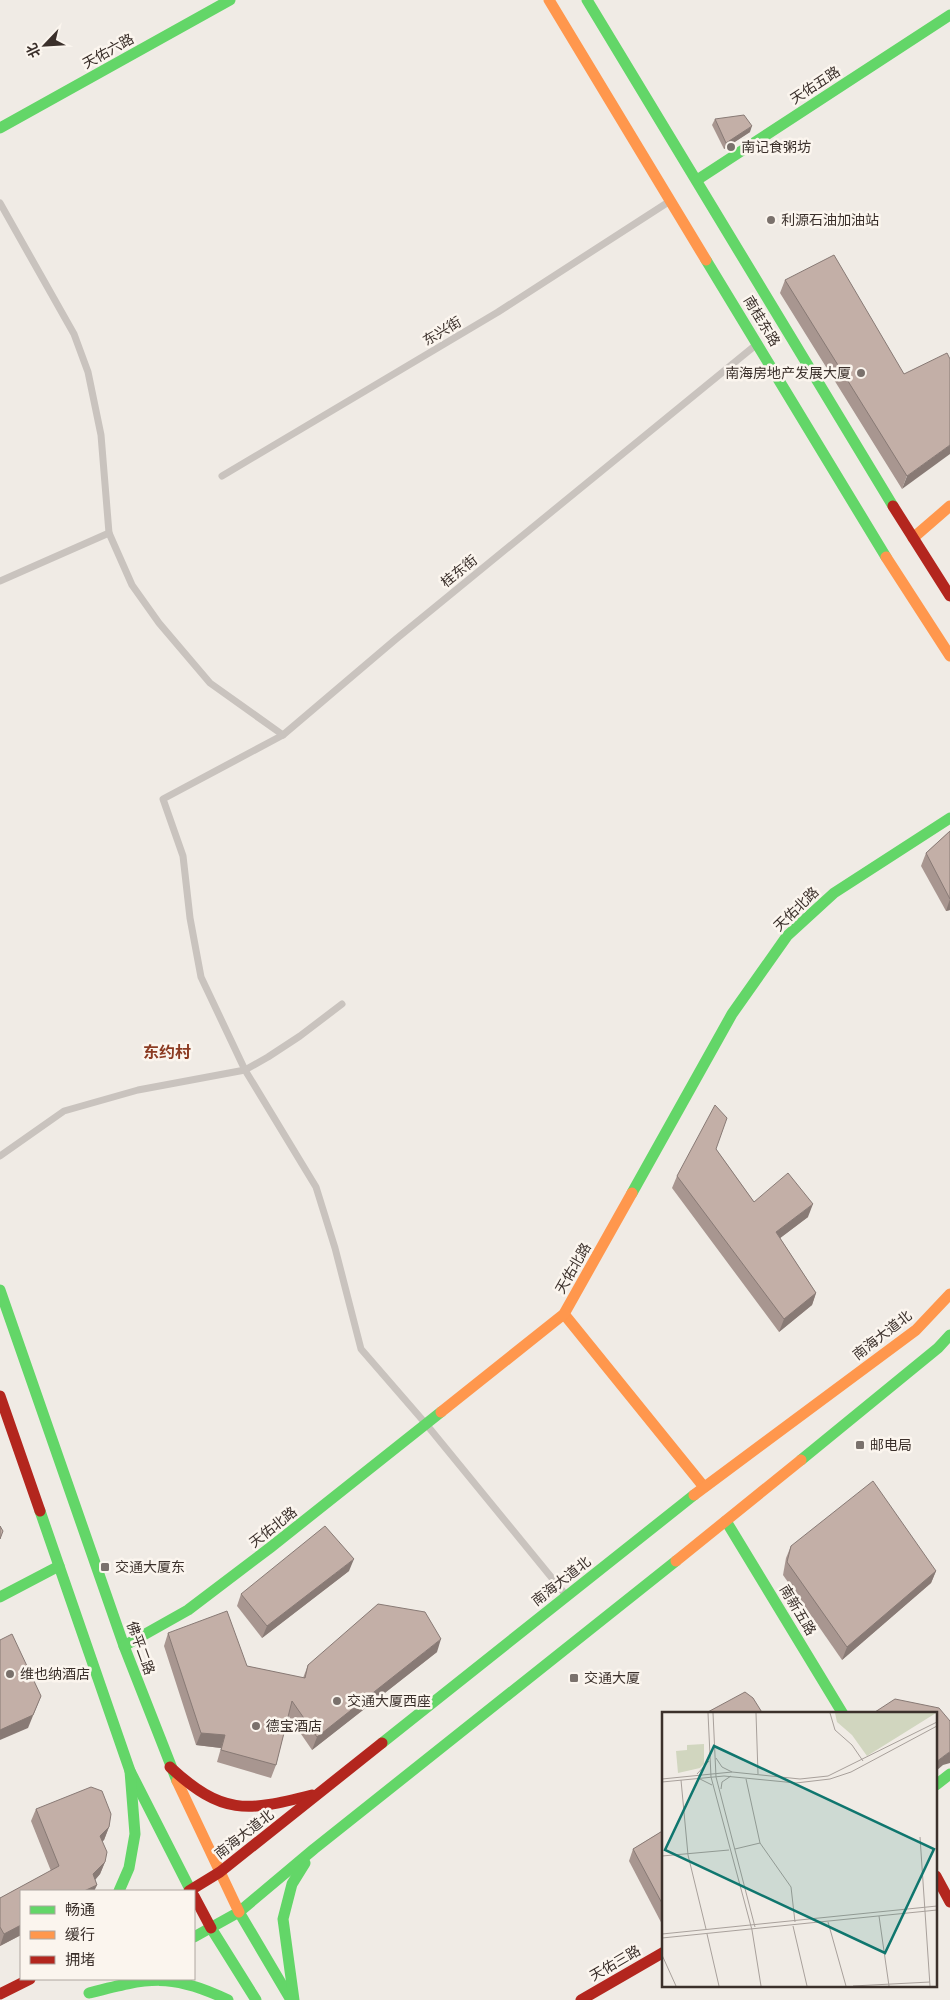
<svg xmlns="http://www.w3.org/2000/svg" width="950" height="2000" viewBox="0 0 950 2000" font-family="Raleway,'Noto Sans SC',sans-serif">
<style>
.lines{fill:none;stroke-linecap:round;stroke-linejoin:round}
.lane{stroke:#c9c3be;stroke-width:7}
.fast{stroke:#63d668;stroke-width:11}
.slow{stroke:#ff974d;stroke-width:11}
.jam{stroke:#b3261e;stroke-width:11}
.wall{fill:#a89690}
.shaded-wall{fill:#887a75}
.building{fill:#c3afa7;stroke:#887a75}
.poi-dot{fill:#7a716c;stroke:#fbf5ee;stroke-width:2}
.labels{text-anchor:middle;stroke-width:5;stroke-linejoin:round;paint-order:stroke}
.street-label{font-size:14px;fill:#3b302b;stroke:#fbf5ee}
.poi-label{font-size:14px;fill:#3b302b;stroke:#fbf5ee;text-anchor:start}
.quarter-label{font-size:16px;font-weight:bold;fill:#8c3b22;stroke:#fbf5ee}
.inset-road{fill:none;stroke:#a8a09b;stroke-width:1}
.view{fill:#0f766e;fill-opacity:0.15;stroke:#0f766e;stroke-width:2.5}
.inset-edge{fill:none;stroke:#3b302b;stroke-width:2.5}
</style>
<rect width="100%" height="100%" fill="#f0ebe5"/>
<g class="lines">
<g class="lane">
<polyline points="0,203 74,334 88,372 101,435 109,533 132,585 159,623 210,683 283,735"/>
<polyline points="222,476 498,312 670,201"/>
<polyline points="0,581 109,533"/>
<polyline points="0,1156 64,1111 138,1090 245,1070 268,1057 300,1036 342,1004"/>
<polyline points="565,1594 426,1424 361,1349 335,1248 316,1187 245,1070 201,977 190,918 183,856 163,799 283,735 396,639 757,344"/>
</g>
<g class="fast">
<polyline points="587,0 893,506"/>
<polyline points="0,128 230,0"/>
<polyline points="697,180 950,15"/>
<polyline points="706,260 886,557"/>
<polyline points="632,1193 732,1014 787,936 834,893 950,818"/>
<polyline points="0,1290 124,1646 177,1781"/>
<polyline points="801,1460 938,1348 950,1335"/>
<polyline points="40,1511 130,1771 191,1891"/>
<polyline points="726,1521 843,1714"/>
<polyline points="0,1597 59,1566"/>
<polyline points="124,1646 188,1610 271,1547 441,1412"/>
<polyline points="382,1743 694,1495"/>
<polyline points="936,1785 950,1774"/>
<polyline points="119,1891 129,1868 135,1834 130,1771"/>
<polyline points="239,1912 291,2000"/>
<polyline points="211,1928 256,2000"/>
<polyline points="194,1937 239,1912 314,1849 676,1561"/>
<path d="M89,1993c59,-15 82,-21 139,7"/>
<polyline points="294,2000 283,1919 292,1884 305,1863"/>
</g>
<g class="slow">
<polyline points="549,0 706,260"/>
<polyline points="913,538 950,506"/>
<polyline points="886,557 950,656"/>
<polyline points="564,1314 704,1487"/>
<polyline points="441,1412 564,1314 632,1193"/>
<polyline points="694,1495 916,1330 950,1294"/>
<polyline points="676,1561 801,1460"/>
<polyline points="177,1781 239,1912"/>
</g>
<g class="jam">
<polyline points="893,506 950,596"/>
<polyline points="0,1396 40,1511"/>
<path d="M170,1767c52,48 76,45 142,28"/>
<polyline points="936,1876 950,1902"/>
<polyline points="189,1891 220,1872 382,1743"/>
<polyline points="194,1896 211,1928"/>
<polyline points="0,1994 30,1979"/>
<polyline points="581,2000 664,1952"/>
</g>
</g>
<g class="wall">
<polygon points="715,119 750,132 724,149 712,125"/>
<polygon points="785,280 904,374 950,359 902,489 780,293"/>
<polygon points="950,831 950,910 946,911 921,866 926,853"/>
<polygon points="716,1149 754,1202 808,1217 780,1238 816,1293 812,1305 779,1332 672,1188 677,1176"/>
<polygon points="791,1546 936,1571 931,1583 842,1660 783,1575 786,1558"/>
<polygon points="349,1571 262,1638 237,1606 241,1594"/>
<polygon points="168,1633 247,1666 303,1678 308,1665 437,1652 312,1750 288,1715 276,1765 271,1778 217,1762 221,1748 196,1745 164,1646"/>
<polygon points="36,1809 109,1827 104,1840 102,1841 105,1862 100,1874 95,1880 97,1885 94,1891 21,1891 21,1935 0,1946 0,1898 51,1871 31,1821"/>
<polygon points="664,1830 664,1928 629,1861 633,1849"/>
</g>
<g class="shaded-wall">
<polygon points="752,126 750,132 724,149 726,143"/>
<polygon points="950,445 950,454 902,489 907,476"/>
<polygon points="950,899 950,910 946,911"/>
<polygon points="813,1204 808,1217 771,1245 776,1232"/>
<polygon points="816,1293 812,1305 779,1332 784,1319"/>
<polygon points="354,1559 349,1571 262,1638 267,1626"/>
<polygon points="936,1571 931,1583 842,1660 847,1647"/>
<polygon points="441,1639 437,1652 312,1750 317,1737"/>
<polygon points="41,1696 28,1728 0,1740 0,1730"/>
<polygon points="201,1733 225,1735 221,1748 196,1745"/>
<polygon points="950,1752 950,1763 943,1765 936,1771 936,1762 948,1753"/>
<polygon points="109,1827 104,1840 95,1849 100,1836"/>
<polygon points="105,1862 100,1874 89,1887 93,1874"/>
<polygon points="97,1885 94,1891 84,1891"/>
<polygon points="21,1925 21,1935 0,1946 4,1934"/>
</g>
<g class="building">
<polygon points="744,115 752,126 726,143 715,119"/>
<polygon points="834,255 904,374 947,353 950,359 950,445 907,476 785,280"/>
<polygon points="950,831 950,899 926,853"/>
<polygon points="715,1105 727,1118 716,1149 754,1202 788,1173 813,1204 776,1232 816,1293 784,1319 677,1176"/>
<polygon points="873,1481 936,1571 847,1647 787,1562 791,1546"/>
<polygon points="0,1526 3,1531 0,1539"/>
<polygon points="325,1526 354,1559 267,1626 241,1594"/>
<polygon points="378,1604 425,1612 441,1639 317,1737 292,1701 276,1765 221,1750 225,1735 201,1733 168,1633 227,1611 247,1666 305,1678 308,1665"/>
<polygon points="12,1634 41,1696 33,1715 0,1730 0,1640"/>
<polygon points="745,1692 753,1698 763,1714 707,1714 706,1713"/>
<polygon points="895,1699 939,1708 950,1721 950,1752 948,1753 936,1762 936,1714 876,1714 875,1712"/>
<polygon points="91,1787 102,1791 111,1814 109,1827 100,1836 107,1852 105,1862 93,1874 97,1885 84,1891 21,1891 21,1925 4,1934 0,1927 0,1898 59,1866 36,1809"/>
<polygon points="664,1830 664,1907 633,1849"/>
</g>
<g class="poi-dot">
<circle cx="731" cy="147" r="5"/>
<circle cx="771" cy="220" r="5"/>
<circle cx="861" cy="373" r="5"/>
<rect x="855" y="1440" width="10" height="10" rx="2.5"/>
<rect x="100" y="1562" width="10" height="10" rx="2.5"/>
<circle cx="10" cy="1674" r="5"/>
<rect x="569" y="1673" width="10" height="10" rx="2.5"/>
<circle cx="337" cy="1701" r="5"/>
<circle cx="256" cy="1726" r="5"/>
</g>
<g class="labels">
<g class="street-label">
<text transform="translate(108 51) rotate(-29)" y="5">天佑六路</text>
<text transform="translate(815 85) rotate(-33)" y="5">天佑五路</text>
<text transform="translate(762 321) rotate(59)" y="5">南桂东路</text>
<text transform="translate(442 331) rotate(-31)" y="5">东兴街</text>
<text transform="translate(459 571) rotate(-39)" y="5">桂东街</text>
<text transform="translate(796 909) rotate(-44)" y="5">天佑北路</text>
<text transform="translate(573 1268) rotate(-60)" y="5">天佑北路</text>
<text transform="translate(882 1335) rotate(-38)" y="5">南海大道北</text>
<text transform="translate(273 1527) rotate(-38)" y="5">天佑北路</text>
<text transform="translate(561 1581) rotate(-38)" y="5">南海大道北</text>
<text transform="translate(798 1610) rotate(59)" y="5">南新五路</text>
<text transform="translate(141 1648) rotate(70)" y="5">佛平二路</text>
<text transform="translate(244 1834) rotate(-38)" y="5">南海大道北</text>
<text transform="translate(615 1963) rotate(-30)" y="5">天佑三路</text>
</g>
<g class="poi-label">
<text x="741" y="152">南记食粥坊</text>
<text x="781" y="225">利源石油加油站</text>
<text x="851" y="378" text-anchor="end">南海房地产发展大厦</text>
<text x="870" y="1450">邮电局</text>
<text x="115" y="1572">交通大厦东</text>
<text x="20" y="1679">维也纳酒店</text>
<text x="584" y="1683">交通大厦</text>
<text x="347" y="1706">交通大厦西座</text>
<text x="266" y="1731">德宝酒店</text>
</g>
<g class="quarter-label">
<text x="167" y="1058">东约村</text>
</g>
</g>
<g transform="translate(662 1712)">
<rect width="275" height="275" fill="#f0ebe5"/>
<path d="M173,1h101l-69,43 -15,-21 -15,-13zM42,32v20l-4,4 -22,5 -2,-22 11,-1v-5z" fill="#d1d6bf"/>
<path class="inset-road" d="M46,1l3,64 41,153 9,56M51,1l3,64 39,150M94,1l2,61M168,1l5,17 17,15 11,16M54,46l6,9 10,5M35,62l12,-13M36,66l14,7M0,67l70,-7 68,7 28,-3 109,-54M84,67l14,64 31,44 4,35M19,68l7,75 18,74M0,70l62,-6 72,7 34,-4 21,-7 86,-46M59,77l1,-7 9,-6M258,125l10,149M73,137l25,-6M0,144l67,-6M217,204l10,70M166,210l18,64M131,214l14,60M0,222l275,-28M45,222l12,52M0,226l275,-28M0,243l14,31M191,274l77,-4"/>
<path class="view" d="M52,34l220,103 -49,104 -220,-103z"/>
<rect width="275" height="275" class="inset-edge"/>
</g>
<rect x="20" y="1890" width="175" height="90" fill="#fbf5ee" stroke="#aea6a0"/>
<rect x="30" y="1906" width="25" height="8" fill="#63d668" stroke="#aea6a0"/>
<text x="65" y="1915" font-size="15" fill="#3b302b">畅通</text>
<rect x="30" y="1931" width="25" height="8" fill="#ff974d" stroke="#aea6a0"/>
<text x="65" y="1940" font-size="15" fill="#3b302b">缓行</text>
<rect x="30" y="1956" width="25" height="8" fill="#b3261e" stroke="#aea6a0"/>
<text x="65" y="1965" font-size="15" fill="#3b302b">拥堵</text>
<g transform="translate(45 45) rotate(245)" stroke="#fbf5ee" stroke-width="4" paint-order="stroke">
<path d="M0-4L9 19L0 12L-9 19Z" fill="#3b302b"/>
<text y="-8" font-size="14" font-weight="bold" text-anchor="middle" fill="#3b302b">北</text>
</g>
</svg>
